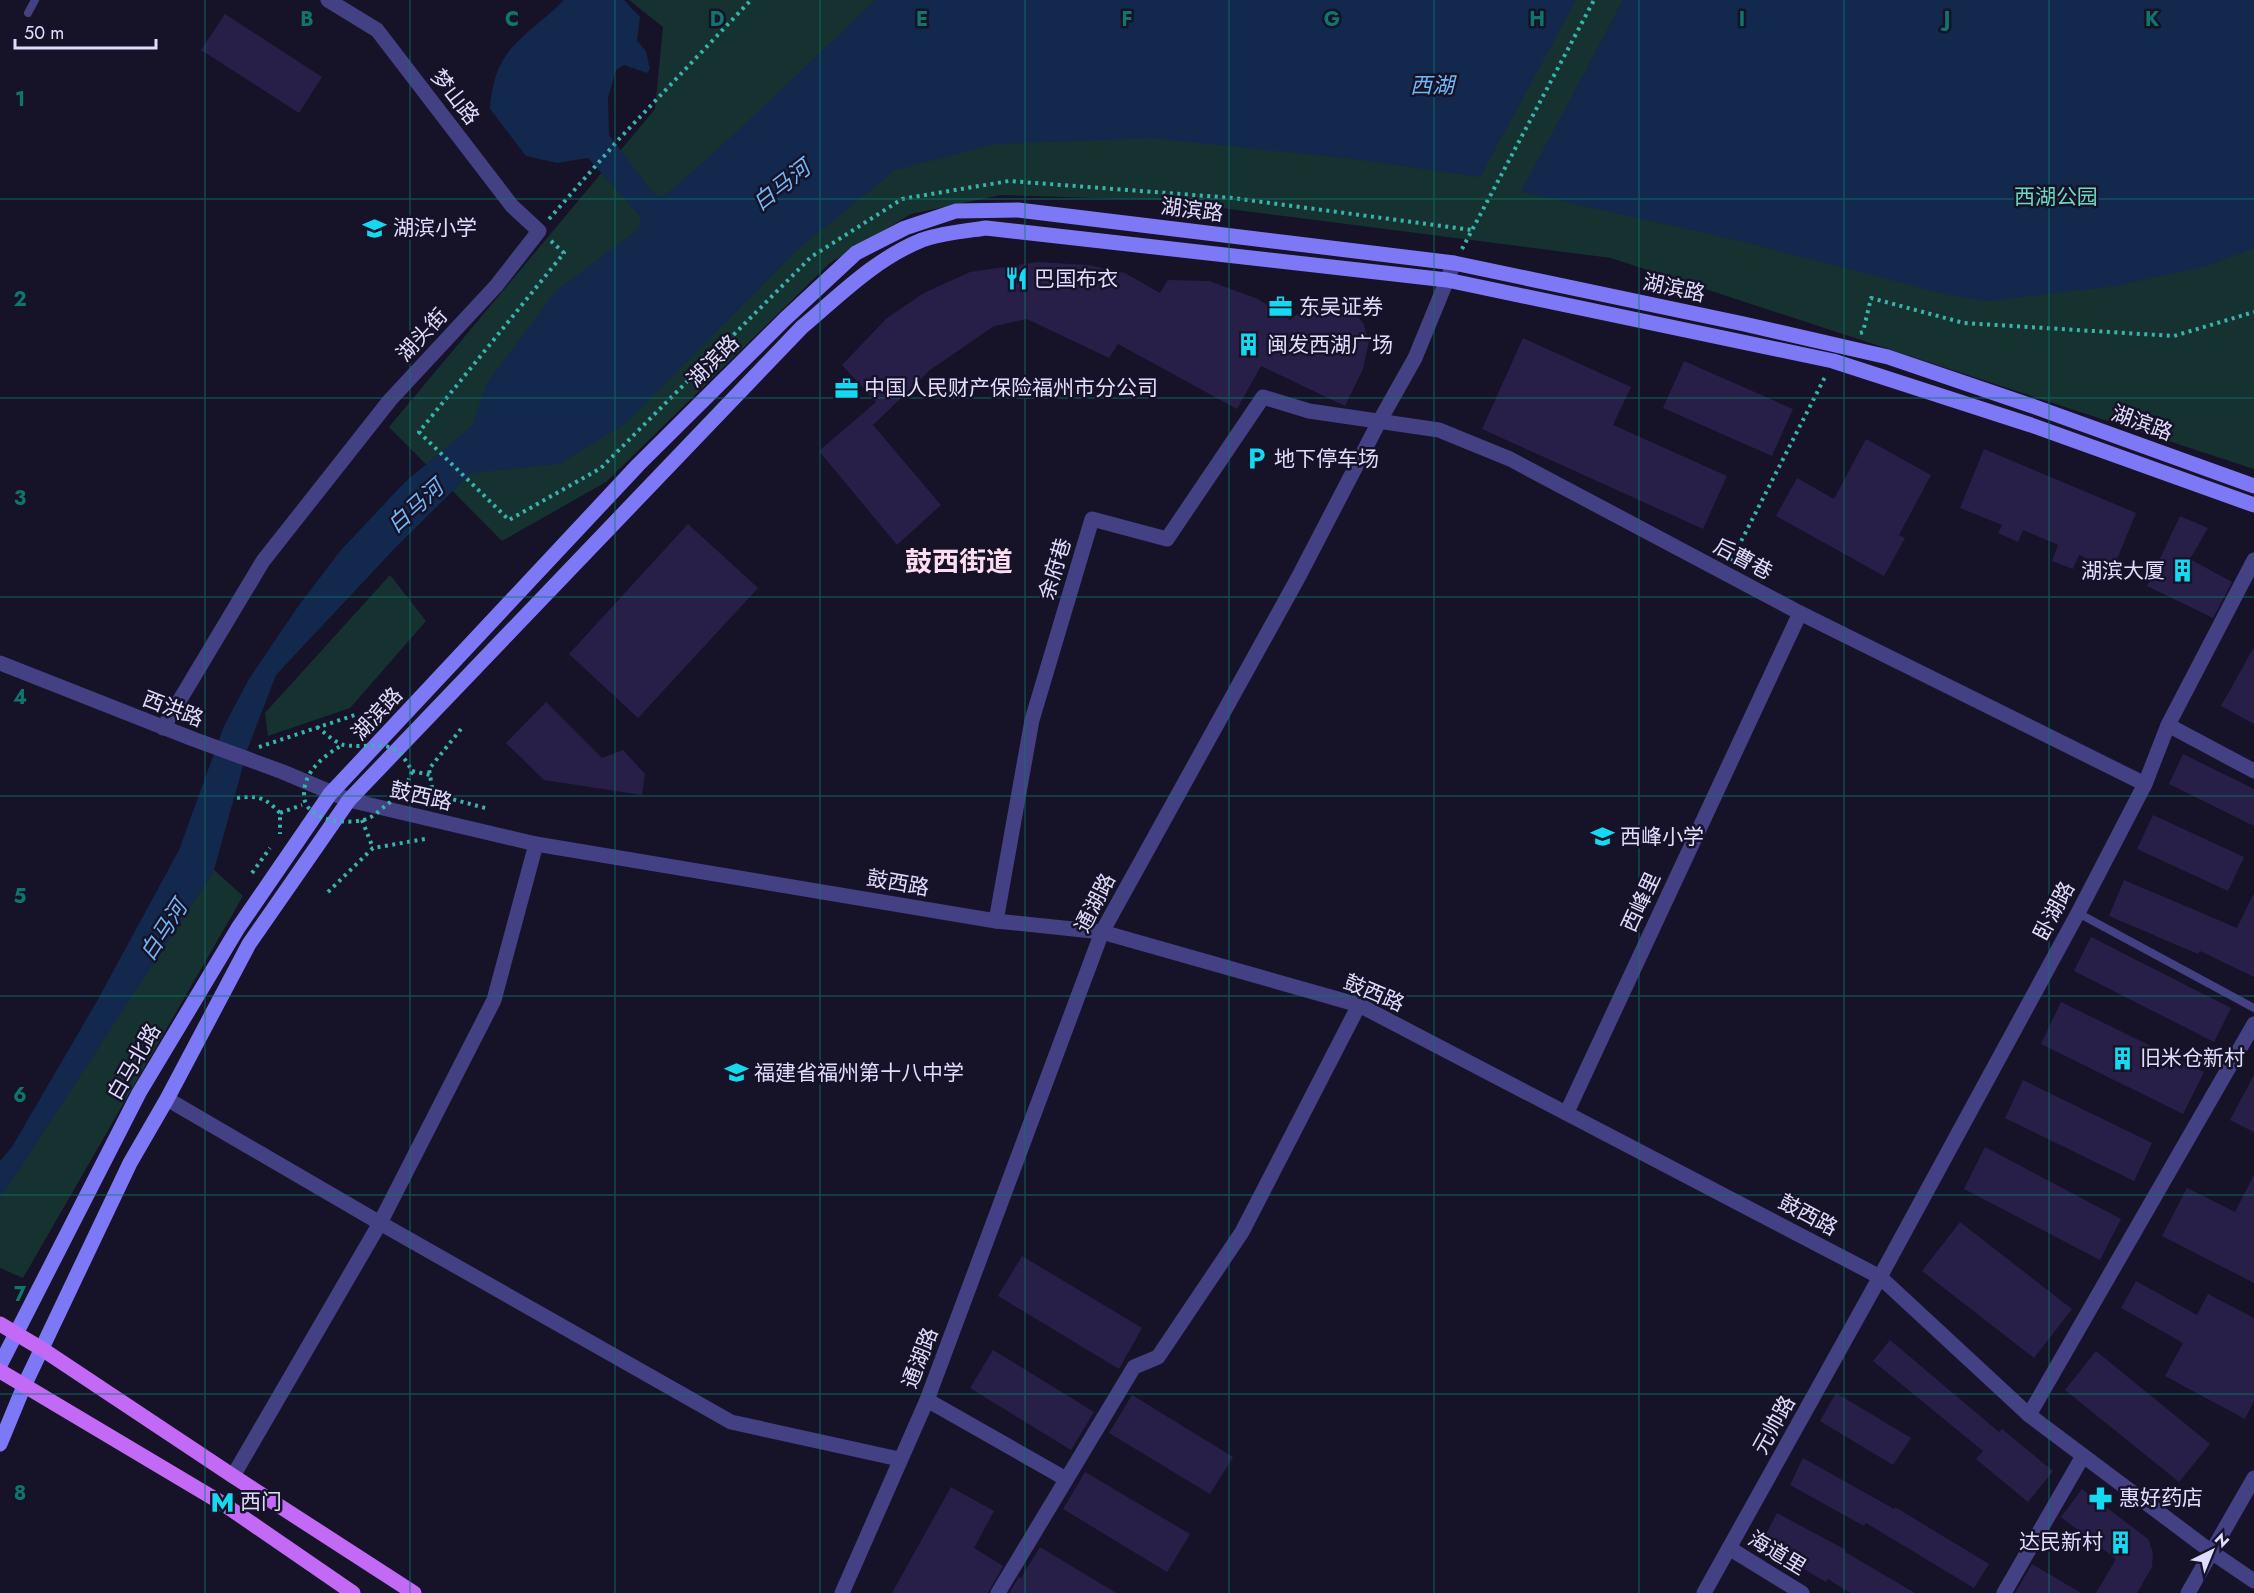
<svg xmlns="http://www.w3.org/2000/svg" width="2254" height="1593" viewBox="0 0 2254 1593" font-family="Jost,'Noto Sans SC',sans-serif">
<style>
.green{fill:#153231}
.water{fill:#12284c}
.building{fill:#281f48}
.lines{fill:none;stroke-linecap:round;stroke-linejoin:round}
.path{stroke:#39b4ad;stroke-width:4;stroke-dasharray:3 4.5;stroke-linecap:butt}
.service{stroke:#434084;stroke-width:8}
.minor{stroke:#434084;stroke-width:15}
.tertiary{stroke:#434084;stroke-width:15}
.secondary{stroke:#7d79f6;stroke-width:15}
.primary{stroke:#c26af5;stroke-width:15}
.path-bridge{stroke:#39b4ad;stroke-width:4;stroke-dasharray:3 4.5;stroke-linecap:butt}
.grid{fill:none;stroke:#0f766e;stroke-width:1.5;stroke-opacity:0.55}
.labels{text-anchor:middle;stroke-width:5;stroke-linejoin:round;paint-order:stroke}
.street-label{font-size:21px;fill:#e0dcfd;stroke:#161228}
.park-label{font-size:21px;fill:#6bd9be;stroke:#161228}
.poi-label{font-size:21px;fill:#e0dcfd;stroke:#161228;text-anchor:start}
.water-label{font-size:22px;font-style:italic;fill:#71b8f6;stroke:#161228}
.district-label{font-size:27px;font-weight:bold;fill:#fddef1;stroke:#161228}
.grid-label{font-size:20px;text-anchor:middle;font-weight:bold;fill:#0f766e;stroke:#161228;stroke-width:5;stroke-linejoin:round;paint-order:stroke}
</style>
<rect width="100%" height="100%" fill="#161228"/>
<g class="green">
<polygon points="629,0 2254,0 2254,469 1611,258 1159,200 1001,195 911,214 830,263 606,482 502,541 389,427 655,109 663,27"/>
<polygon points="390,575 426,621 350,708 268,736 265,713"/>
<polygon points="214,870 243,896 23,1278 0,1268 0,1197"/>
</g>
<g class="water">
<path d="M564,0h60l16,17 -3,24 9,10 4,18 -3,4 -23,-8 -8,5 -8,28 1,37 44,58 8,4 8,-5 59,-52 148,-140h700l-96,177 -126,-18 -203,-21 -156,6 -100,26 -97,79 -172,174 -67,41 -88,9 -76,75 -119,127 -28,73 -34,122 -214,329v-38l12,-14 85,-146 82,-151 45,-124 25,-47 50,-74 42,-55 64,-68 67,-56 15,-43 69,-92 81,-61 4,-8 -2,-7 -51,-57 -31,5 -31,-7 -36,-47c4,-63 35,-70 74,-109z"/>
<polygon points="1623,0 2254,0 2254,248 2207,266 2115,286 1988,301 1948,295 1741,241 1521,192"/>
</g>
<g class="building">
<polygon points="225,14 322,77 299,113 201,50"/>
<polygon points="1038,262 1088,265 1125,273 1160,293 1168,280 1209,281 1258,299 1290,320 1310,304 1331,298 1348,305 1363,323 1369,341 1363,369 1345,406 1261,366 1237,409 1118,344 1109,358 1027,319 994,326 930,370 873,425 941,505 897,545 819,451 876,402 842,365 887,318 924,293 970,272"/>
<polygon points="1523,338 1631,387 1613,425 1727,476 1703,529 1482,429"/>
<polygon points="1684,361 1793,409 1772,456 1663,408"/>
<polygon points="1866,439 1931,475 1899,535 1905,538 1884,576 1776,516 1797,478 1834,499"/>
<polygon points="1984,449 2136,513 2113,569 2079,555 2073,569 2052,561 2058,545 2023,530 2018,542 1998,533 2002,525 1960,508"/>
<polygon points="2180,516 2208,528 2190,559 2232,582 2213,618 2147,586"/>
<polygon points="688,524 758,588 638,718 569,654"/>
<polygon points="2254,647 2254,724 2221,706"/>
<polygon points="546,702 602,758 623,750 645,774 642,795 544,780 506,743"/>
<polygon points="2183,754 2254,789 2254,826 2169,784"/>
<polygon points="2153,815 2244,857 2228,891 2137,849"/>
<polygon points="2124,880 2237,928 2254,893 2254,977 2200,951 2198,954 2109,916"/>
<polygon points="2091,937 2231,1008 2214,1042 2074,971"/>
<polygon points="2061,1002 2204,1072 2183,1114 2041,1044"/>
<polygon points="2254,1075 2254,1132 2230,1120"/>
<polygon points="2023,1080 2152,1143 2134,1181 2005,1118"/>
<polygon points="1985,1147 2121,1219 2100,1260 1964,1189"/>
<polygon points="2254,1175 2254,1283 2162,1236 2187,1188 2235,1212"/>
<polygon points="1960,1222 2072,1309 2034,1358 1922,1271"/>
<polygon points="1022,1256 1142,1328 1119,1369 998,1296"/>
<polygon points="2136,1281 2197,1315 2208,1294 2254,1318 2254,1401 2245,1419 2165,1376 2183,1343 2121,1308"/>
<polygon points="1890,1340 1999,1432 2002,1429 2053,1471 2028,1502 1976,1459 1983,1451 1873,1361"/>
<polygon points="993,1350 1094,1412 1071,1450 970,1388"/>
<polygon points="2096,1351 2210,1444 2179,1482 2065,1390"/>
<polygon points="1836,1393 1911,1438 1893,1465 1820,1421"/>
<polygon points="1132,1395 1233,1457 1210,1494 1109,1433"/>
<polygon points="1803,1458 1894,1509 1895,1507 1989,1564 1974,1588 1866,1523 1864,1526 1790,1485"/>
<polygon points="1085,1472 1190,1534 1167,1572 1063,1509"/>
<polygon points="951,1487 994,1511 974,1548 1003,1566 988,1593 892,1593"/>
<polygon points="2082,1489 2148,1539 2153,1553 2152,1567 2137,1593 2096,1593 2116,1559 2061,1517"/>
<polygon points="1777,1513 1846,1550 1845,1552 1915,1593 1850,1593 1828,1579 1826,1582 1761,1544"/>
<polygon points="1040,1547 1116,1593 1009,1593 1019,1577 1021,1578"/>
<polygon points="2032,1564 2081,1593 2015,1593"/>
</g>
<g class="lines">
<g class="path">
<polyline points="549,219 620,138 751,0"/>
<polyline points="551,241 564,253 419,432 509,520 601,468 811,257 902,199 1009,181 1233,198 1472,230"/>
<polyline points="1462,249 1594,0"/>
<polyline points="1860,333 1863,332 1871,298 1964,323 2174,336 2254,312"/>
<polyline points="1731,561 1826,375"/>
<polyline points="461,729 429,769 433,794 489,809"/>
<polyline points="259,747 355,715"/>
<polyline points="412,771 430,775"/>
<path d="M237,798c21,-3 29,0 43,15v21"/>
<polyline points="280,813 302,805"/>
<polyline points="362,820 373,848"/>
<polyline points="252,873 270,848"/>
<polyline points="328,892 373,848 425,839"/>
</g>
<g class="service">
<polyline points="28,13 35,0"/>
<polyline points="2078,913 2254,1008"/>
</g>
<g class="minor">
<polyline points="2168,725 2254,771"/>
<polyline points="163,728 263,561 390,400 496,286 539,231 512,206 377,30 328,0"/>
<polyline points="996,921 1032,720 1092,519 1167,539 1263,397 1309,411 1439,430 1510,459 1800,613 2145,784"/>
<polyline points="167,1099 380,1223 731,1422 899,1459"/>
<polyline points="1567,1112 1800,613"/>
<polyline points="927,1400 1066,1479"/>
<polyline points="2029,1415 2254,1024"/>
<polyline points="233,1476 380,1223 494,1000 536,844"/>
<polyline points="1729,1548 1802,1593"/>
<polyline points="998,1593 1134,1367 1158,1357 1242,1232 1359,1005"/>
<polyline points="1704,1593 1880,1277 2078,913 2145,784 2168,725 2254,560"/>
<polyline points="2004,1593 2083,1456"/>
</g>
<g class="tertiary">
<polyline points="0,663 193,739 283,772 349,800 536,844 996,921 1102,932 1359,1005 1880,1277 2029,1415 2213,1553 2254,1581"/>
<polyline points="842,1593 927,1400 1102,932 1299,576 1379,422 1415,358 1454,263"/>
<polyline points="2188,1593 2254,1478"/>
</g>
<g class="secondary">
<polyline points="0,1365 139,1093 238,928 330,794 638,465 785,319 856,253 905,228 956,211 1018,210 1454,263 1744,324 1888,357 2035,407 2254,486"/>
<path d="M0,1444l24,-58 106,-223 37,-64 82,-155 100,-144 453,-473c38,-32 73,-68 120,-87 20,-7 43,-9 64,-12l461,52 386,81 198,64 223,80"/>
</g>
<g class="primary">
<polyline points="0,1324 42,1349 233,1476 414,1593"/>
<polyline points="0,1371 225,1505 353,1593"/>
</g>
<path class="path-bridge" d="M317,727c7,5 18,16 27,18 32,5 48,-12 68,26 -4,14 -13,23 -24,33 -6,4 -12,11 -19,14 -18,8 -66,4 -65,-24 0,-23 20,-38 38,-49"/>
</g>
<path class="grid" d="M205,0v1593M410,0v1593M615,0v1593M820,0v1593M1025,0v1593M1229,0v1593M1434,0v1593M1639,0v1593M1844,0v1593M2049,0v1593M0,199h2254M0,398h2254M0,597h2254M0,796h2254M0,996h2254M0,1195h2254M0,1394h2254"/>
<defs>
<symbol id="school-bare" viewBox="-9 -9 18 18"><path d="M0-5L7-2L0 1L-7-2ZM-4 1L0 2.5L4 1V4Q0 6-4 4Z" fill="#15d9f0" stroke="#161228" stroke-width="2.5" paint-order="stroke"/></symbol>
<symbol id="restaurant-bare" viewBox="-9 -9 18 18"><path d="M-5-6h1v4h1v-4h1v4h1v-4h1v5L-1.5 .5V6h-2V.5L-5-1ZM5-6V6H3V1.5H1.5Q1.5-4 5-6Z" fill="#15d9f0" stroke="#161228" stroke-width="2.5" paint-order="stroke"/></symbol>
<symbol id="office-bare" viewBox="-9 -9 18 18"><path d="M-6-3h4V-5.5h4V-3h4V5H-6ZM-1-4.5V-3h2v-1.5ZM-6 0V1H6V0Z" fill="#15d9f0" stroke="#161228" stroke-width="2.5" paint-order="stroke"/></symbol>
<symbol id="building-bare" viewBox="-9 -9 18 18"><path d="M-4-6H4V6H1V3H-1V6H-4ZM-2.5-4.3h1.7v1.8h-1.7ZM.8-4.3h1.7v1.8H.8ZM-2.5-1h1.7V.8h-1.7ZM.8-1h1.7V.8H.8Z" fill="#15d9f0" stroke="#161228" stroke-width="2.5" paint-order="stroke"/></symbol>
<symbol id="parking-bare" viewBox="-9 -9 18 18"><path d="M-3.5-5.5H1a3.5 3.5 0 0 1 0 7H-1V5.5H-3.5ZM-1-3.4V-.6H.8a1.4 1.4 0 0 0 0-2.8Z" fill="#15d9f0" stroke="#161228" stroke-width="2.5" paint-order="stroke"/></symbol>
<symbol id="pharmacy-bare" viewBox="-9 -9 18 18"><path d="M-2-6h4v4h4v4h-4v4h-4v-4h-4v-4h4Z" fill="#15d9f0" stroke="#161228" stroke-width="2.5" paint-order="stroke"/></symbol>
<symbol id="metro-bare" viewBox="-9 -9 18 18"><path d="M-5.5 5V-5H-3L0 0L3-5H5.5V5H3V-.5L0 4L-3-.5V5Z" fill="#15d9f0" stroke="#161228" stroke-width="2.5" paint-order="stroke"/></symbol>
</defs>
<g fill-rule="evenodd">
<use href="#school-bare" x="358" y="212" width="33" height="33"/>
<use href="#restaurant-bare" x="1000" y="262" width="33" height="33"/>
<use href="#office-bare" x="1264" y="290" width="33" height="33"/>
<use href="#building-bare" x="1232" y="328" width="33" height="33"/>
<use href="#office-bare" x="830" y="372" width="33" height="33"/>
<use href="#parking-bare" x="1240" y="442" width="33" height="33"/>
<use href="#building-bare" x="2166" y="554" width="33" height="33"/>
<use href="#school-bare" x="1586" y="820" width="33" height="33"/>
<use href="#building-bare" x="2106" y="1042" width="33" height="33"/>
<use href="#school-bare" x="720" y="1056" width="33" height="33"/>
<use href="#pharmacy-bare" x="2084" y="1482" width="33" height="33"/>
<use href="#metro-bare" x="206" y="1486" width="33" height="33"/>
<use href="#building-bare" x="2104" y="1526" width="33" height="33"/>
</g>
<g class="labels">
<g class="street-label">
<text transform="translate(455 97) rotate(52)" y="7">梦山路</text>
<text transform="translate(1192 210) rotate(7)" y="7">湖滨路</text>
<text transform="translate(1674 288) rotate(12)" y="7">湖滨路</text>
<text transform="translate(422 335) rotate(-47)" y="7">湖头街</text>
<text transform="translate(713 361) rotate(-45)" y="7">湖滨路</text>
<text transform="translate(2142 423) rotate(20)" y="7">湖滨路</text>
<text transform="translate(1743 559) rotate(28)" y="7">后曹巷</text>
<text transform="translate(1055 569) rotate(-73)" y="7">余府巷</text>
<text transform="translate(173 709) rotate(21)" y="7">西洪路</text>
<text transform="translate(377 714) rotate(-47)" y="7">湖滨路</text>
<text transform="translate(421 796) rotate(13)" y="7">鼓西路</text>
<text transform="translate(898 883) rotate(10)" y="7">鼓西路</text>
<text transform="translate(1641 902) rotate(-65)" y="7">西峰里</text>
<text transform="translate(1095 903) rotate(-63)" y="7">通湖路</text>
<text transform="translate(2054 911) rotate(-62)" y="7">卧湖路</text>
<text transform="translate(1374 993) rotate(23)" y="7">鼓西路</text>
<text transform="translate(134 1062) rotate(-60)" y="7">白马北路</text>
<text transform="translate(1808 1215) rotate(28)" y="7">鼓西路</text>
<text transform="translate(920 1358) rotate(-69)" y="7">通湖路</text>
<text transform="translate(1774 1425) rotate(-61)" y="7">元帅路</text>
<text transform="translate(1777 1553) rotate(31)" y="7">海道里</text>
</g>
<g class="park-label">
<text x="2056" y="204">西湖公园</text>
</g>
<g class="poi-label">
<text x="393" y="235">湖滨小学</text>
<text x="1034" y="286">巴国布衣</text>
<text x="1299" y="314">东吴证券</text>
<text x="1267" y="352">闽发西湖广场</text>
<text x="864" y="395">中国人民财产保险福州市分公司</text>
<text x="1274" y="466">地下停车场</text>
<text x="2165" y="578" text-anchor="end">湖滨大厦</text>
<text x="1620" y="844">西峰小学</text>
<text x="2140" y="1065">旧米仓新村</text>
<text x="754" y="1080">福建省福州第十八中学</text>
<text x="2119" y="1505">惠好药店</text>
<text x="240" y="1509">西门</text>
<text x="2103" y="1549" text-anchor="end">达民新村</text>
</g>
<g class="water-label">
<text x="1432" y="93">西湖</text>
<text transform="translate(781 185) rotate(-38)" y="8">白马河</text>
<text transform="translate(415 506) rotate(-42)" y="8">白马河</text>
<text transform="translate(163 930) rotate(-57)" y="8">白马河</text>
</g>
<g class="district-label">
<text x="959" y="571">鼓西街道</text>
</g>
</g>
<g class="grid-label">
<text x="307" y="26">B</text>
<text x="512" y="26">C</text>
<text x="717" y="26">D</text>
<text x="922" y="26">E</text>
<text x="1127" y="26">F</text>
<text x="1332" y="26">G</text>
<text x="1537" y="26">H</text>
<text x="1742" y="26">I</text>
<text x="1947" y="26">J</text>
<text x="2152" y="26">K</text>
<text x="20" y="106">1</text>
<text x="20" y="306">2</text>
<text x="20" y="505">3</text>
<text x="20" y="704">4</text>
<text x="20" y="903">5</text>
<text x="20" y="1102">6</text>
<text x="20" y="1301">7</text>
<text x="20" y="1500">8</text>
</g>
<g transform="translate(2212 1551) rotate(43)" stroke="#161228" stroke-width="4.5" paint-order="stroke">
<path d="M0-4.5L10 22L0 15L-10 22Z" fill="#e0dcfd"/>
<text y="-9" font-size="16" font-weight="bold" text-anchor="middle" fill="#e0dcfd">N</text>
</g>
<path d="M15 39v9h141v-9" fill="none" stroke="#e0dcfd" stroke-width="3"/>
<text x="24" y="39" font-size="18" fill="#e0dcfd" stroke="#161228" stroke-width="4.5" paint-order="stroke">50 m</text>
</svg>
